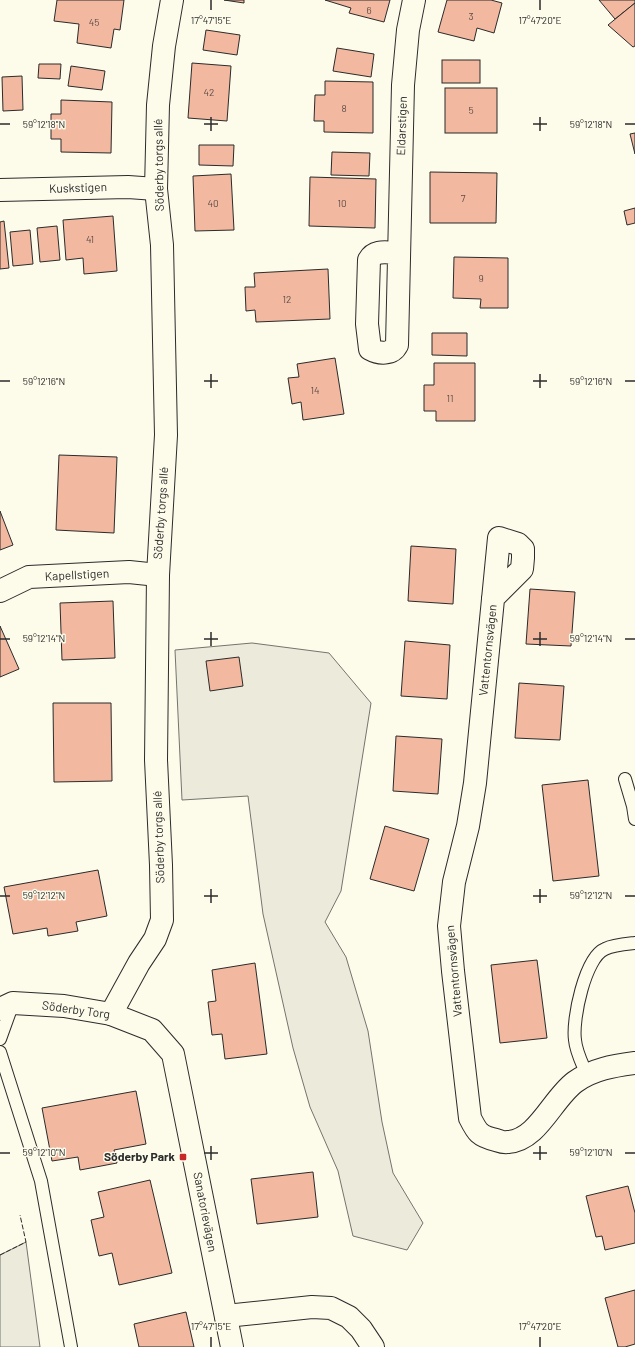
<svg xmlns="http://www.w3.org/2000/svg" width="635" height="1347" viewBox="0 0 635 1347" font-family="Barlow,sans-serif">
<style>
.green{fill:#ecebdb;stroke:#74746e}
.building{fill:#f2b8a0;stroke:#2b2b2b}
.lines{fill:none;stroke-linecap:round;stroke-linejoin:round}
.lane-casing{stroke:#2b2b2b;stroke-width:14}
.street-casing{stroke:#2b2b2b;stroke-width:24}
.lane{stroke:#fdfbea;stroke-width:12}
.street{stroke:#fdfbea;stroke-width:22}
.fence{stroke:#2b2b2b;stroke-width:1;stroke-dasharray:5 2;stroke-linecap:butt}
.ticks{fill:none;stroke:#2b2b2b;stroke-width:1.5}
.poi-dot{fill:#c62828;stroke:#fdfbea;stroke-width:1.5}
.labels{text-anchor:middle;stroke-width:3;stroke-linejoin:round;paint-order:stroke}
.number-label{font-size:10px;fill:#5d4e48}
.street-label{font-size:12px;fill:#2b2b2b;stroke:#fdfbea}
.poi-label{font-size:12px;font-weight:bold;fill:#2b2b2b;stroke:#fdfbea;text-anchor:end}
.ticks-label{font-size:10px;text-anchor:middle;fill:#2b2b2b;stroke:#fdfbea;stroke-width:3;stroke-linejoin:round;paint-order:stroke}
</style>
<rect width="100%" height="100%" fill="#fdfbea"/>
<g class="green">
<polygon points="252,643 329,653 371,703 341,891 325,922 346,957 368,1031 382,1122 393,1173 423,1223 407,1250 353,1236 338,1171 310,1107 293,1048 263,914 248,796 182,800 175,650"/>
<polygon points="26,1242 40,1347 0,1347 0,1255"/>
</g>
<g class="building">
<polygon points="57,0 124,0 120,30 114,29 111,48 77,43 79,24 54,21"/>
<polygon points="224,0 244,0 244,3"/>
<polygon points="325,0 390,0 384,22 349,13 351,8"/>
<polygon points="447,0 491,0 502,3 494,33 477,28 474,41 438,32"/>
<polygon points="599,0 635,0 635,3 615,19"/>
<polygon points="635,3 635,46 633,47 608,25"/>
<polygon points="206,30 240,35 237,55 203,50"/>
<polygon points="337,48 374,54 371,77 333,71"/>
<rect x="442" y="60" width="38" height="23"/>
<polygon points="192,63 231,66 227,121 188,118"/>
<polygon points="39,64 61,64 60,79 38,78"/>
<polygon points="71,66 105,71 102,90 68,86"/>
<polygon points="22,76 23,110 3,111 2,77"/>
<polygon points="325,81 373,82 373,133 324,132 324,121 314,121 315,95 325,95"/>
<rect x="445" y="88" width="52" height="45"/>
<polygon points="61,100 112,102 111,153 61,152 61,139 51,139 51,114 61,114"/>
<polygon points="635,133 635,154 630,134"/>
<polygon points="199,145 234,145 233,166 199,165"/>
<polygon points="332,152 370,153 369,176 331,175"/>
<polygon points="430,172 497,173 496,223 430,223"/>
<polygon points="231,174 234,230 195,231 193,176"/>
<polygon points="310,177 376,179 375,228 309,226"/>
<polygon points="635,208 635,223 627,225 624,211"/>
<polygon points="113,216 117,271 84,274 83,258 66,260 63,220"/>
<polygon points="4,221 9,268 0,269 0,222"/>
<polygon points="57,226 60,260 40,262 37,228"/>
<polygon points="30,230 33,264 13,266 10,232"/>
<polygon points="454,257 508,258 508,308 480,308 481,299 453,298"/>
<polygon points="328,269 330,319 256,322 255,310 246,311 245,287 255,287 254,273"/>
<polygon points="432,333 467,333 467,356 432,355"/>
<polygon points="335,358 344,414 303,420 301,402 292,404 288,378 299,377 297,364"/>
<polygon points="434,363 475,363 475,421 436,421 436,411 424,411 424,385 434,385"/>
<polygon points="59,455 117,457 114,533 56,530"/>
<polygon points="0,511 13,545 0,550"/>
<polygon points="411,546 456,549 453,604 408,601"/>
<polygon points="530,589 575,592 571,646 526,644"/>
<polygon points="113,601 115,658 62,660 60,603"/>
<polygon points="0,626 19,669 0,677"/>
<polygon points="405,641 450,645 447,699 401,696"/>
<polygon points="239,657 243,686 210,691 206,661"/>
<polygon points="519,683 564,686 560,740 515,738"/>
<polygon points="53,703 111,703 112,781 54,782"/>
<polygon points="396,736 442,739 438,794 393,791"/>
<polygon points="588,780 599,876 553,881 542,785"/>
<polygon points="385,826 429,839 414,891 370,879"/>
<polygon points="98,870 107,916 76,922 78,931 48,936 47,928 13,934 4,887"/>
<polygon points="537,960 547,1038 500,1043 491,965"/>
<polygon points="255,963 267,1054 225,1059 222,1034 212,1035 208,1002 216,1001 212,970"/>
<polygon points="136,1091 146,1144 114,1150 117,1163 80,1170 78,1157 52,1161 42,1108"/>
<polygon points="313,1172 318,1217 257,1224 251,1179"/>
<polygon points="150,1180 172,1273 119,1285 112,1253 99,1256 91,1220 104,1217 98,1192"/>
<polygon points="628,1186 635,1213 635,1243 605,1250 602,1236 596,1237 586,1196"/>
<polygon points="635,1290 635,1344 625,1347 618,1347 605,1298"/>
<polygon points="186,1312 194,1347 139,1347 134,1324"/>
</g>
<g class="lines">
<defs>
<g id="lane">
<polyline points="625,779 633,806 635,819"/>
<polyline points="0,1039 13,1003"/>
<polyline points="0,1052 41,1181 71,1347"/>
<path d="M587,1075c-5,-12 -11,-23 -12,-35 -3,-20 10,-83 30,-91 8,-4 21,-5 30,-6"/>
</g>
<g id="street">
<polyline points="0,190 128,187 156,189"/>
<path d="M399,253c-11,0 -24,-4 -30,7l-2,64 3,25c9,5 22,6 27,-4l6,-260 5,-55 6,-30"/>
<polyline points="0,591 29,577 129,572 158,575"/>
<path d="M493,598l29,-29 1,-11v-9l-5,-5 -19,-6 -24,245 -7,43 -14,56 -5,44 4,45 17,147c7,14 9,18 26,22 3,1 8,3 12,2 30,-2 44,-43 67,-60 18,-13 38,-16 60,-19"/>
<polyline points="0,1009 13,1003 64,1006 111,1014 152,1030 173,1054 232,1347"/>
<polyline points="111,1014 139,963 155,939 162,920 161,865 156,760 158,575 166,435 162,245 156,189 158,105 164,46 172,0"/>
<polyline points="226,1316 312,1307 331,1308 349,1317 361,1329 373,1347"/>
</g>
</defs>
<use href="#lane" class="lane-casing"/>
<use href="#street" class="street-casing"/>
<use href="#lane" class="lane"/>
<use href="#street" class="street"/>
<polyline class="fence" points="0,1255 26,1242 20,1215"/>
</g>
<path class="ticks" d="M211,0v10M540,0v10M211,117v14M540,117v14M0,124h10M204,124h14M533,124h14M625,124h10M211,374v14M540,374v14M0,381h10M204,381h14M533,381h14M625,381h10M211,632v14M540,632v14M0,639h10M204,639h14M533,639h14M625,639h10M211,889v14M540,889v14M0,896h10M204,896h14M533,896h14M625,896h10M211,1146v14M540,1146v14M0,1153h10M204,1153h14M533,1153h14M625,1153h10M211,1337v10M540,1337v10"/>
<rect class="poi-dot" x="179" y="1153" width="8" height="8" rx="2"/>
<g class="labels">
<g class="number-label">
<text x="369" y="14">6</text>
<text x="471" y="20">3</text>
<text x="94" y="26">45</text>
<text x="209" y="96">42</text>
<text x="344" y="112">8</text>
<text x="471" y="114">5</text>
<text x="463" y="202">7</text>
<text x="213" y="207">40</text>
<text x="342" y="207">10</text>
<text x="90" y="243">41</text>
<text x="481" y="282">9</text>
<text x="287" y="303">12</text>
<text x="315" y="394">14</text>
<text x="450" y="402">11</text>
</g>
<g class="street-label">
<text transform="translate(402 126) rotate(-88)" y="4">Eldarstigen</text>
<text transform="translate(159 165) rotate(-91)" y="4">Söderby torgs allé</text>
<text transform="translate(78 188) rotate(-2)" y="4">Kuskstigen</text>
<text transform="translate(161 513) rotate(-86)" y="4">Söderby torgs allé</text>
<text transform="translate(77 575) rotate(-3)" y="4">Kapellstigen</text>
<text transform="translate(488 650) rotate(-84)" y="4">Vattentornsvägen</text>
<text transform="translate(159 837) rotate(-92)" y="4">Söderby torgs allé</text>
<text transform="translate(454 971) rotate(-95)" y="4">Vattentornsvägen</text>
<text transform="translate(76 1010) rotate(8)" y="4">Söderby Torg</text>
<text transform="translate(205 1212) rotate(79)" y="4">Sanatorievägen</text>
</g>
<g class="poi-label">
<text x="175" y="1161">Söderby Park</text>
</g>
</g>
<g class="ticks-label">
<text x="211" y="24">17°47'15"E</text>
<text x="540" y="24">17°47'20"E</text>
<text x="44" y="128">59°12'18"N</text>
<text x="591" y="128">59°12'18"N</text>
<text x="44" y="385">59°12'16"N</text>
<text x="591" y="385">59°12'16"N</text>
<text x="44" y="642">59°12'14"N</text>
<text x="591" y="642">59°12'14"N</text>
<text x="44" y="899">59°12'12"N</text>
<text x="591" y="899">59°12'12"N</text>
<text x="44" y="1156">59°12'10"N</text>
<text x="591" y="1156">59°12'10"N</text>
<text x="211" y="1330">17°47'15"E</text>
<text x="540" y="1330">17°47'20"E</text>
</g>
</svg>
